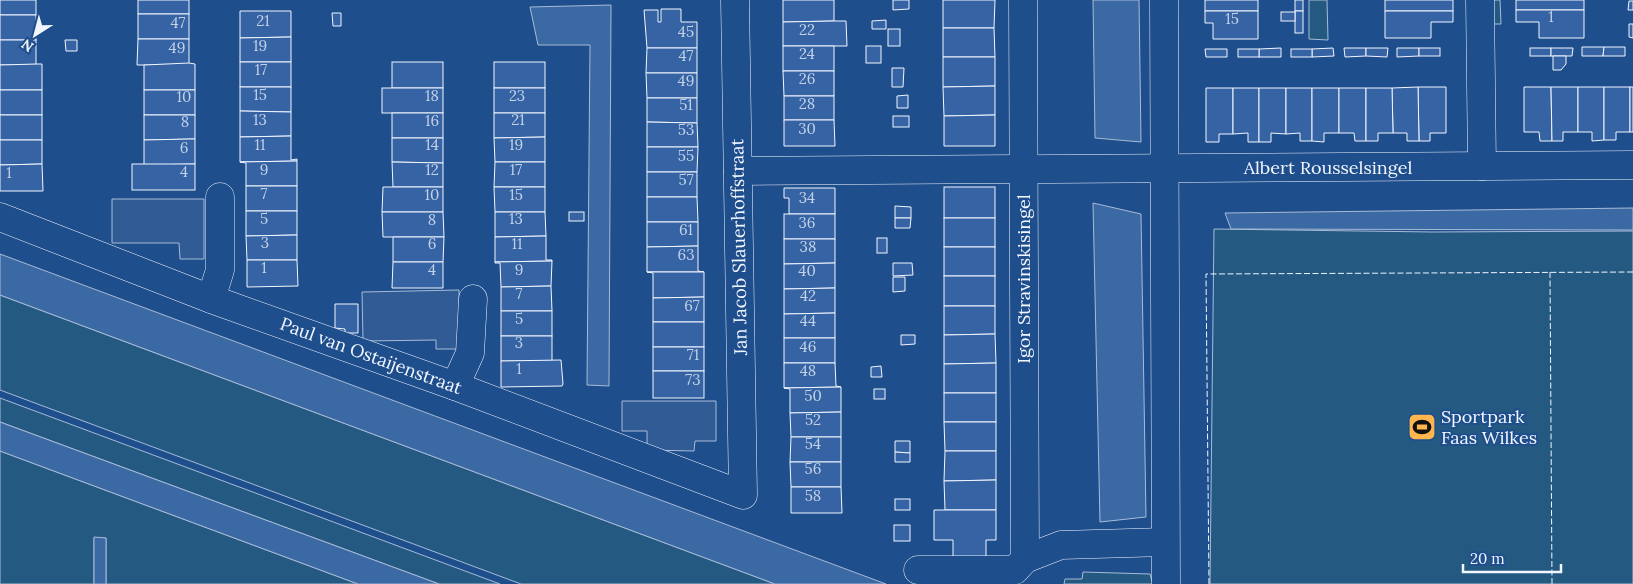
<svg xmlns="http://www.w3.org/2000/svg" width="1633" height="584" viewBox="0 0 1633 584" font-family="Lora,serif">
<style>
.green{fill:#245a82;stroke:#a8bbd7}
.parking{fill:#305b95;stroke:#a8bbd7}
.water{fill:#3b69a3;stroke:#a8bbd7}
.building{fill:#3563a3;stroke:#f2f6ff}
.lines{fill:none;stroke-linecap:round;stroke-linejoin:round}
.minor-casing{stroke:#f2f6ff;stroke-width:29}
.minor{stroke:#1f4e8c;stroke-width:28}
.fence{stroke:#f2f6ff;stroke-width:1;stroke-dasharray:6 2.5;stroke-linecap:butt}
.labels{text-anchor:middle;stroke-width:4;stroke-linejoin:round;paint-order:stroke}
.number-label{font-size:15px;fill:#c3d1e8}
.street-label{font-size:18px;fill:#f2f6ff;stroke:#1f4e8c}
.poi-label{font-size:18px;fill:#f2f6ff;stroke:#1f4e8c;text-anchor:start}
</style>
<rect width="100%" height="100%" fill="#1f4e8c"/>
<g class="green">
<polygon points="1309,0 1327,0 1328,40 1309,39"/>
<polygon points="1468,0 1500,0 1501,24 1469,24"/>
<polygon points="1214,229 1433,232 1633,231 1633,584 1210,584"/>
<polygon points="0,295 775,584 521,584 0,390"/>
<polygon points="0,398 500,584 439,584 0,422"/>
<polygon points="0,451 358,584 106,584 106,538 94,538 94,584 0,584"/>
<polygon points="1083,572 1150,574 1153,584 1064,584 1065,579 1082,579"/>
</g>
<g class="parking">
<polygon points="112,199 204,199 204,259 180,259 179,243 112,243"/>
<polygon points="459,290 460,349 436,349 436,340 363,341 362,292"/>
<polygon points="622,401 716,401 716,441 695,441 694,451 647,450 647,431 622,431"/>
</g>
<g class="water">
<polygon points="1093,0 1139,0 1141,142 1095,138"/>
<polygon points="611,5 609,386 587,385 590,45 538,45 530,7"/>
<polygon points="1093,203 1141,214 1146,517 1100,522"/>
<polygon points="1633,208 1633,230 1231,229 1225,213"/>
<polygon points="0,254 886,584 775,584 0,295"/>
<polygon points="0,422 439,584 358,584 0,451"/>
<polygon points="94,537 106,538 106,584 94,584"/>
</g>
<g class="building">
<rect x="0" y="0" width="36" height="15"/>
<rect x="138" y="0" width="51" height="14"/>
<polygon points="783,0 834,0 834,21 783,22"/>
<polygon points="893,0 909,0 909,9 893,10"/>
<polygon points="943,0 995,0 994,28 943,28"/>
<rect x="1205" y="0" width="53" height="11"/>
<rect x="1295" y="0" width="8" height="11"/>
<rect x="1385" y="0" width="68" height="11"/>
<rect x="1516" y="0" width="68" height="10"/>
<polygon points="1629,1 1633,1 1633,10 1628,10"/>
<polygon points="661,9 681,9 681,22 697,22 697,48 647,48 644,10 658,10 658,22 661,22"/>
<polygon points="1516,10 1584,10 1584,38 1539,38 1539,22 1516,22"/>
<polygon points="240,11 291,11 291,37 240,38"/>
<polygon points="1205,11 1258,11 1258,39 1213,39 1213,23 1205,23"/>
<rect x="1295" y="11" width="8" height="22"/>
<polygon points="1385,11 1453,11 1453,22 1431,22 1431,38 1385,38"/>
<rect x="1281" y="12" width="14" height="9"/>
<polygon points="332,13 341,13 341,26 333,26"/>
<rect x="138" y="14" width="51" height="25"/>
<rect x="0" y="15" width="36" height="25"/>
<polygon points="886,20 886,29 872,29 872,21"/>
<polygon points="834,21 846,21 847,46 783,46 783,22"/>
<polygon points="1629,24 1633,24 1633,38 1629,37"/>
<polygon points="943,28 994,28 995,57 943,57"/>
<rect x="888" y="29" width="12" height="17"/>
<polygon points="291,37 291,62 240,62 240,38"/>
<polygon points="138,39 189,39 189,65 137,65"/>
<rect x="0" y="40" width="36" height="25"/>
<polygon points="65,40 77,40 77,51 66,51"/>
<rect x="783" y="46" width="51" height="25"/>
<rect x="866" y="46" width="15" height="17"/>
<polygon points="1582,47 1604,47 1603,56 1582,56"/>
<polygon points="1604,47 1625,47 1625,56 1603,56"/>
<polygon points="647,48 697,48 697,73 646,73"/>
<polygon points="1281,48 1281,57 1259,57 1259,49"/>
<polygon points="1333,48 1334,56 1312,57 1312,49"/>
<polygon points="1344,48 1366,48 1366,56 1345,57"/>
<polygon points="1366,48 1388,48 1387,57 1366,56"/>
<polygon points="1397,48 1419,48 1419,56 1397,57"/>
<rect x="1419" y="48" width="21" height="8"/>
<rect x="1530" y="48" width="21" height="8"/>
<polygon points="1551,48 1573,48 1572,56 1551,56"/>
<polygon points="1205,49 1227,49 1227,57 1206,57"/>
<rect x="1238" y="49" width="21" height="8"/>
<rect x="1291" y="49" width="21" height="8"/>
<polygon points="1553,56 1566,56 1566,64 1561,70 1553,70"/>
<polygon points="943,57 995,57 995,86 943,87"/>
<rect x="240" y="62" width="51" height="25"/>
<rect x="392" y="62" width="51" height="26"/>
<rect x="494" y="62" width="51" height="26"/>
<polygon points="189,63 195,64 195,90 144,90 144,65"/>
<polygon points="37,64 42,64 42,90 0,90 0,65"/>
<polygon points="892,68 904,68 903,87 892,87"/>
<polygon points="783,71 834,71 834,96 784,96"/>
<polygon points="646,73 697,73 697,98 647,98"/>
<polygon points="995,86 995,115 944,116 943,87"/>
<polygon points="240,87 291,87 291,112 240,111"/>
<polygon points="1418,87 1446,87 1446,133 1430,133 1430,141 1419,141"/>
<polygon points="1418,87 1419,141 1407,141 1407,133 1393,133 1392,88"/>
<polygon points="1524,87 1551,87 1552,141 1540,141 1539,132 1524,132"/>
<polygon points="1551,87 1578,87 1578,132 1563,132 1563,141 1552,141"/>
<polygon points="1578,87 1604,87 1604,140 1592,141 1592,132 1578,132"/>
<polygon points="1604,87 1630,87 1630,132 1616,132 1616,140 1604,140"/>
<rect x="1630" y="87" width="3" height="45"/>
<rect x="382" y="88" width="61" height="25"/>
<rect x="494" y="88" width="51" height="25"/>
<polygon points="1206,88 1233,88 1233,134 1219,134 1219,142 1206,142"/>
<polygon points="1233,88 1259,88 1259,142 1248,142 1248,133 1233,134"/>
<polygon points="1259,88 1286,88 1286,134 1271,133 1271,142 1259,142"/>
<polygon points="1286,88 1312,88 1312,141 1300,141 1300,133 1286,134"/>
<polygon points="1312,88 1339,88 1339,133 1324,133 1324,142 1312,141"/>
<polygon points="1339,88 1366,88 1366,141 1355,141 1354,133 1339,133"/>
<polygon points="1366,88 1392,88 1393,133 1378,133 1378,141 1366,141"/>
<rect x="0" y="90" width="42" height="25"/>
<rect x="144" y="90" width="51" height="25"/>
<polygon points="908,95 908,108 897,108 897,96"/>
<rect x="784" y="96" width="50" height="24"/>
<polygon points="647,98 697,98 697,123 647,122"/>
<polygon points="240,111 291,112 291,136 240,137"/>
<rect x="392" y="113" width="51" height="25"/>
<polygon points="494,113 545,113 545,137 494,138"/>
<rect x="0" y="115" width="42" height="25"/>
<polygon points="144,115 195,115 195,139 144,140"/>
<polygon points="995,115 995,146 944,146 944,116"/>
<rect x="893" y="116" width="16" height="11"/>
<polygon points="784,120 834,120 835,146 784,146"/>
<polygon points="647,122 697,123 698,147 647,147"/>
<polygon points="291,136 291,160 297,159 297,161 240,162 240,137"/>
<polygon points="545,137 545,162 495,162 494,138"/>
<polygon points="392,138 443,138 443,163 392,162"/>
<polygon points="189,139 195,139 195,164 144,165 144,140"/>
<polygon points="0,140 42,140 42,164 0,165"/>
<polygon points="647,147 698,147 697,172 647,172"/>
<polygon points="297,161 297,186 246,186 246,163 240,162"/>
<polygon points="392,162 443,163 443,187 393,187"/>
<polygon points="495,162 545,162 545,187 494,187"/>
<polygon points="42,164 43,191 0,191 0,165"/>
<rect x="132" y="164" width="63" height="26"/>
<rect x="647" y="172" width="50" height="25"/>
<rect x="246" y="186" width="51" height="25"/>
<polygon points="383,187 443,187 443,212 382,212"/>
<polygon points="494,187 545,187 545,212 495,212"/>
<rect x="944" y="187" width="51" height="31"/>
<polygon points="784,188 835,188 835,214 789,214 789,198 784,198"/>
<polygon points="647,197 697,197 698,222 647,222"/>
<polygon points="895,206 911,207 911,218 895,218"/>
<polygon points="246,211 297,211 297,235 246,236"/>
<polygon points="382,212 443,212 444,237 383,237"/>
<polygon points="495,212 545,212 546,236 495,237"/>
<rect x="569" y="212" width="15" height="9"/>
<rect x="784" y="214" width="51" height="25"/>
<polygon points="895,218 911,218 910,228 895,228"/>
<rect x="944" y="218" width="51" height="29"/>
<polygon points="647,222 698,222 698,246 647,247"/>
<polygon points="297,235 297,260 247,260 246,236"/>
<polygon points="546,236 546,260 552,260 552,261 495,262 495,237"/>
<polygon points="393,237 444,237 443,262 393,262"/>
<rect x="877" y="238" width="10" height="15"/>
<polygon points="784,239 835,239 835,263 784,264"/>
<polygon points="698,246 698,271 704,272 647,272 647,247"/>
<rect x="944" y="247" width="51" height="29"/>
<polygon points="247,260 297,260 298,286 247,287"/>
<polygon points="552,261 551,286 501,287 500,263 495,263 495,262"/>
<polygon points="393,262 443,262 443,288 392,288"/>
<polygon points="835,263 835,288 784,289 784,264"/>
<polygon points="893,263 912,263 913,275 893,276"/>
<polygon points="647,272 704,272 704,297 653,298 653,273"/>
<rect x="944" y="276" width="51" height="30"/>
<polygon points="893,277 905,277 905,291 893,292"/>
<polygon points="551,286 552,311 501,311 501,287"/>
<polygon points="835,288 835,313 784,314 784,289"/>
<polygon points="704,297 704,322 653,322 653,298"/>
<polygon points="335,304 358,304 358,333 345,333 345,329 335,328"/>
<polygon points="944,306 995,306 995,334 944,335"/>
<rect x="501" y="311" width="51" height="25"/>
<polygon points="835,313 835,338 784,338 784,314"/>
<rect x="653" y="322" width="51" height="25"/>
<polygon points="995,334 996,363 944,364 944,335"/>
<polygon points="901,335 915,335 915,344 901,345"/>
<rect x="501" y="336" width="51" height="25"/>
<rect x="784" y="338" width="51" height="25"/>
<rect x="653" y="347" width="51" height="24"/>
<polygon points="561,360 563,384 562,386 501,387 501,361"/>
<polygon points="784,363 835,363 836,386 841,387 784,388"/>
<polygon points="996,363 996,393 944,393 944,364"/>
<polygon points="881,366 882,377 871,377 871,367"/>
<rect x="653" y="371" width="51" height="27"/>
<polygon points="841,387 841,412 790,413 790,389 784,388"/>
<rect x="874" y="389" width="11" height="10"/>
<rect x="944" y="393" width="52" height="29"/>
<polygon points="841,412 841,437 791,437 790,413"/>
<polygon points="944,422 996,422 996,451 945,451"/>
<polygon points="791,437 841,437 841,462 790,462"/>
<polygon points="895,441 910,441 910,453 895,452"/>
<polygon points="945,451 996,451 996,480 944,481"/>
<polygon points="895,452 910,453 910,462 895,462"/>
<polygon points="790,462 841,462 841,487 791,487"/>
<polygon points="996,480 996,510 945,510 944,481"/>
<polygon points="791,487 841,487 842,513 791,513"/>
<rect x="895" y="499" width="15" height="11"/>
<polygon points="934,510 996,510 996,540 986,540 986,559 953,560 953,540 934,540"/>
<rect x="894" y="525" width="16" height="16"/>
</g>
<g class="lines">
<defs>
<g id="minor">
<polyline points="1164,0 1166,584"/>
<polyline points="1480,0 1482,166"/>
<polyline points="738,171 1633,165"/>
<polyline points="0,217 211,299 455,386 743,495 735,0"/>
<polyline points="211,299 220,270 220,197"/>
<polyline points="455,386 470,353 473,299"/>
<polyline points="1025,559 1061,545 1165,542"/>
<polyline points="918,570 1015,570 1025,559 1023,0"/>
</g>
</defs>
<use href="#minor" class="minor-casing"/>
<use href="#minor" class="minor"/>
<g class="fence">
<polyline points="1550,272 1552,584"/>
<polyline points="1209,584 1206,274 1633,272"/>
</g>
</g>
<defs>
<symbol id="stadium-square" viewBox="-11 -11 22 22"><rect x="-9" y="-9" width="18" height="18" rx="4" fill="#ffb74d" stroke="#1f4e8c"/><path d="M0-5a6.5 5 0 1 0 0 10a6.5 5 0 1 0 0-10ZM-3.5-1.8h7v3.6h-7Z" fill="#111"/></symbol>
</defs>
<g fill-rule="evenodd">
<use href="#stadium-square" x="1406" y="411" width="32" height="32"/>
</g>
<g class="labels">
<g class="number-label">
<text x="1551" y="22">1</text>
<text x="1232" y="24">15</text>
<text x="263" y="26">21</text>
<text x="178" y="28">47</text>
<text x="807" y="35">22</text>
<text x="686" y="37">45</text>
<text x="260" y="51">19</text>
<text x="177" y="53">49</text>
<text x="807" y="59">24</text>
<text x="686" y="61">47</text>
<text x="261" y="75">17</text>
<text x="807" y="84">26</text>
<text x="686" y="86">49</text>
<text x="260" y="100">15</text>
<text x="432" y="101">18</text>
<text x="517" y="101">23</text>
<text x="184" y="102">10</text>
<text x="807" y="109">28</text>
<text x="686" y="110">51</text>
<text x="260" y="125">13</text>
<text x="518" y="125">21</text>
<text x="432" y="126">16</text>
<text x="185" y="127">8</text>
<text x="807" y="134">30</text>
<text x="686" y="135">53</text>
<text x="260" y="150">11</text>
<text x="432" y="150">14</text>
<text x="516" y="150">19</text>
<text x="184" y="153">6</text>
<text x="686" y="161">55</text>
<text x="264" y="175">9</text>
<text x="432" y="175">12</text>
<text x="516" y="175">17</text>
<text x="184" y="177">4</text>
<text x="9" y="178">1</text>
<text x="686" y="185">57</text>
<text x="264" y="199">7</text>
<text x="432" y="200">10</text>
<text x="516" y="200">15</text>
<text x="807" y="203">34</text>
<text x="264" y="224">5</text>
<text x="516" y="224">13</text>
<text x="432" y="225">8</text>
<text x="807" y="228">36</text>
<text x="686" y="235">61</text>
<text x="265" y="248">3</text>
<text x="432" y="249">6</text>
<text x="517" y="249">11</text>
<text x="808" y="252">38</text>
<text x="686" y="260">63</text>
<text x="264" y="273">1</text>
<text x="432" y="275">4</text>
<text x="519" y="275">9</text>
<text x="807" y="276">40</text>
<text x="519" y="299">7</text>
<text x="808" y="301">42</text>
<text x="692" y="311">67</text>
<text x="519" y="324">5</text>
<text x="808" y="326">44</text>
<text x="519" y="348">3</text>
<text x="808" y="352">46</text>
<text x="693" y="360">71</text>
<text x="519" y="374">1</text>
<text x="808" y="376">48</text>
<text x="693" y="385">73</text>
<text x="813" y="401">50</text>
<text x="813" y="425">52</text>
<text x="813" y="449">54</text>
<text x="813" y="474">56</text>
<text x="813" y="501">58</text>
</g>
<g class="street-label">
<text x="1328" y="174">Albert Rousselsingel</text>
<text transform="translate(739 247) rotate(-91)" y="6">Jan Jacob Slauerhoffstraat</text>
<text transform="translate(1024 279) rotate(-90)" y="6">Igor Stravinskisingel</text>
<text transform="translate(371 356) rotate(20)" y="6">Paul van Ostaijenstraat</text>
</g>
<g class="poi-label">
<text x="1441" y="423">Sportpark<tspan x="1441" dy="21">Faas Wilkes</tspan></text>
</g>
</g>
<g transform="translate(35 35) rotate(216)" stroke="#1f4e8c" stroke-width="4" paint-order="stroke">
<path d="M0-4L9 19L0 12L-9 19Z" fill="#f2f6ff"/>
<text y="-8" font-size="14" font-weight="bold" text-anchor="middle" fill="#f2f6ff">N</text>
</g>
<path d="M1463 564v8h98v-8" fill="none" stroke="#f2f6ff" stroke-width="2.5"/>
<text x="1470" y="564" font-size="15" fill="#f2f6ff" stroke="#1f4e8c" stroke-width="4" paint-order="stroke">20 m</text>
</svg>
